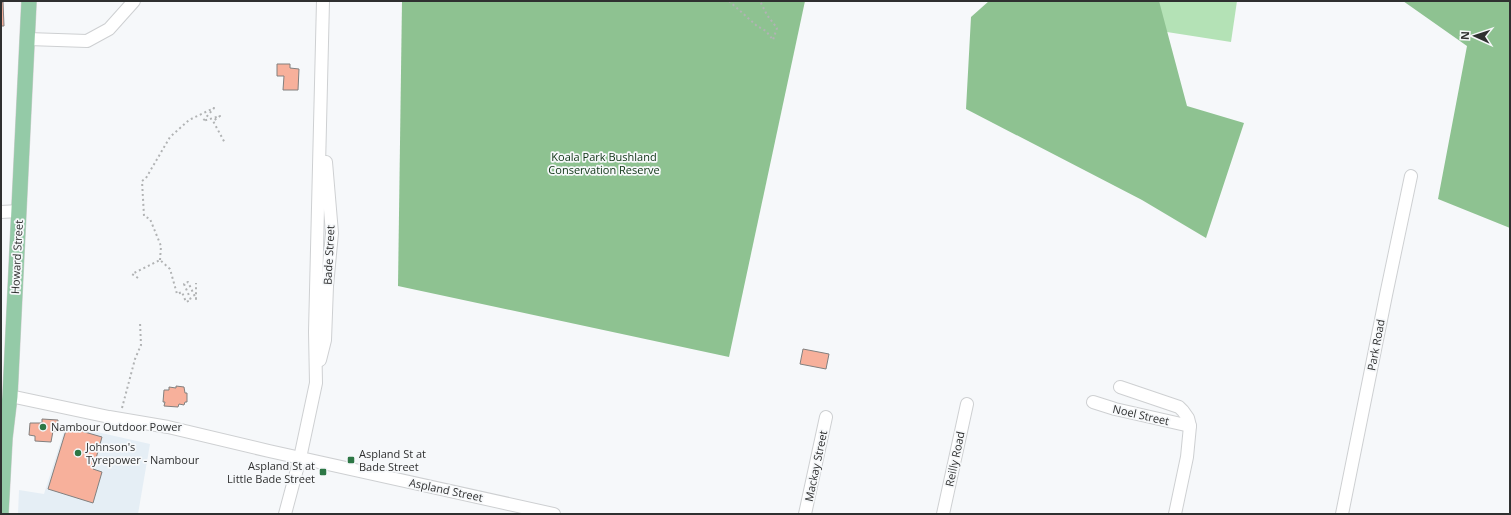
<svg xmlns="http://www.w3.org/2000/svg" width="1511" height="515" viewBox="0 0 1511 515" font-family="'Open Sans',sans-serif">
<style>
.built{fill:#e5eef5}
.green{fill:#b4e2b6}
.forest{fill:#8ec291}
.building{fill:#f7b09b;stroke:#82807f}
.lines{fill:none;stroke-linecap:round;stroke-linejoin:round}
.minor-casing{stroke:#ced0d2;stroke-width:14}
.major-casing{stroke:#d1d1d1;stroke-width:16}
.path{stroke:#b1b3b4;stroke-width:2;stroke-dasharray:2 3;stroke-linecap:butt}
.minor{stroke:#fff;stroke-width:12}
.major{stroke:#94caa7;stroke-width:15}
.poi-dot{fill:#2d7745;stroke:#f6f8fa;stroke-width:1.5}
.labels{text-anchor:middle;stroke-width:3.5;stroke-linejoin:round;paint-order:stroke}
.park-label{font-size:11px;fill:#0c3212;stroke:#f6f8fa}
.street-label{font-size:11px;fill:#2f3030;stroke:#f6f8fa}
.poi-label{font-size:11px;fill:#2f3030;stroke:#f6f8fa;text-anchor:start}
</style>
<rect width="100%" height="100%" fill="#f6f8fa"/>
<polygon class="built" points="66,425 150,444 138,514 18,514 19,490 44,494"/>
<polygon class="green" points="1027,1 1237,1 1231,42 1026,10"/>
<g class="forest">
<polygon points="402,1 805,1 729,357 398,286"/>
<polygon points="989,1 1159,1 1187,106 1244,123 1206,238 1142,200 966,109 971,17"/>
<polygon points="1403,1 1510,1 1510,228 1438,199 1467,46"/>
</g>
<g class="building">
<polygon points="1,2 3,2 4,26 1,26"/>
<polygon points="277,64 290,64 290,68 299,69 298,90 283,90 284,76 277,76"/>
<polygon points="803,349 829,354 826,369 800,364"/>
<polygon points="176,386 184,387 185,393 187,393 187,402 185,402 184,405 179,404 178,407 164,406 165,402 163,402 164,390 169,390 169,387 176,388"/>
<polygon points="42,419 58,420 57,431 53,431 51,442 35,441 35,436 29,435 30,423 42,423"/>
<polygon points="67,427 102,437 93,469 102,472 93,503 48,489"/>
</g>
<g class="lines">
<defs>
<g id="minor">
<polyline points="28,39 87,41 109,29 134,1"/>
<polyline points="1,212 19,211"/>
<polyline points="320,360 325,340 327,286 332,233 326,162"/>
<polyline points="1120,387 1179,407 1183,411 1188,418 1190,426 1187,457 1175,514"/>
<polyline points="10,396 109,417 168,427 269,451 554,514"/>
<polyline points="1093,402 1115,409 1190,426"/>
<polyline points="285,514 300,458 316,383 315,332 323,1"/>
<polyline points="805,514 826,417"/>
<polyline points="943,514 967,404"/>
<polyline points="1342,514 1386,295 1411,176"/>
</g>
<polyline id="major" points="1,513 5,438 10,396 29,1"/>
</defs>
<use href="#minor" class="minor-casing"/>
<use href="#major" class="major-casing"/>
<g class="path">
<polyline points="729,1 757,26 766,31 773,40 777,28 767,15 760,1"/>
<polyline points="160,260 161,246 150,219 144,216 142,181 146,178 170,137 189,120 214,108 203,121 220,116 213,121 225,143"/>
<polyline points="138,278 132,274 160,260 170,269 177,294 182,292 186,302 191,300 184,284 188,282 196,299 196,283"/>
<polyline points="122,408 135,359 141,345 140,322"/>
</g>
<use href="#minor" class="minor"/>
<use href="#major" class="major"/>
</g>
<g class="poi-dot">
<circle cx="43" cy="427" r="4"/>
<circle cx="78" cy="453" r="4"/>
<rect x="347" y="456" width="8" height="8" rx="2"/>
<rect x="319" y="468" width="8" height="8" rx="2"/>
</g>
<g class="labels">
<g class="park-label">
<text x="604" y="161">Koala Park Bushland<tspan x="604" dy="13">Conservation Reserve</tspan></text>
</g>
<g class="street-label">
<text transform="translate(329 255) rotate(-87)" y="4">Bade Street</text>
<text transform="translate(17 257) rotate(-87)" y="4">Howard Street</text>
<text transform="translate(1376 345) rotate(-79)" y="4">Park Road</text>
<text transform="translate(1141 415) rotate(13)" y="4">Noel Street</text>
<text transform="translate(955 459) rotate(-78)" y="4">Reilly Road</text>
<text transform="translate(816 466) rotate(-78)" y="4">Mackay Street</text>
<text transform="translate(446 490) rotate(12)" y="4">Aspland Street</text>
</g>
<g class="poi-label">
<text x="51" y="431">Nambour Outdoor Power</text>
<text x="86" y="451">Johnson's<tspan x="86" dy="13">Tyrepower - Nambour</tspan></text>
<text x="359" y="458">Aspland St at<tspan x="359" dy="13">Bade Street</tspan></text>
<text x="315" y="470" text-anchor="end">Aspland St at<tspan x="315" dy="13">Little Bade Street</tspan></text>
</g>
</g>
<rect width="1511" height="515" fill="none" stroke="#2f3030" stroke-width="4"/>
<g transform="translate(1475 36) rotate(273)" stroke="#f6f8fa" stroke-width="3" paint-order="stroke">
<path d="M0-3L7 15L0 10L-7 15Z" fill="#2f3030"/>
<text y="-6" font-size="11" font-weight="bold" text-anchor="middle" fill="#2f3030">N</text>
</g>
</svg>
